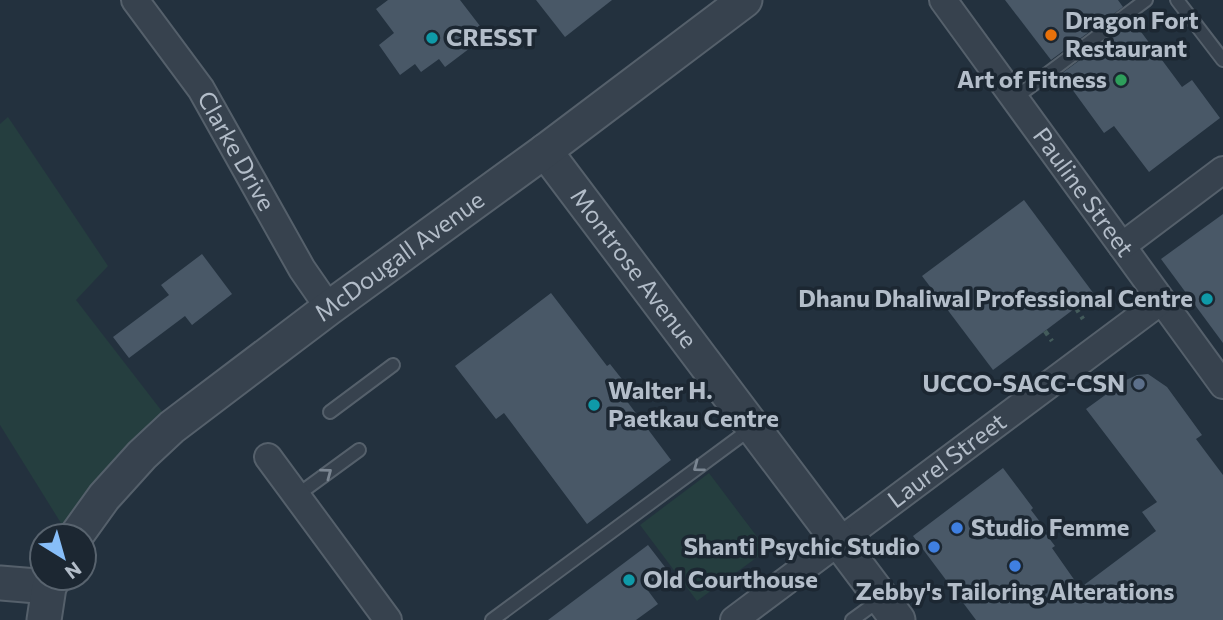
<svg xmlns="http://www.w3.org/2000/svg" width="1223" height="620" viewBox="0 0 1223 620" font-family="Commissioner,sans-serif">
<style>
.green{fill:#253e3f}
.building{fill:#495867}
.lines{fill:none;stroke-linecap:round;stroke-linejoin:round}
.service-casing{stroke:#55606b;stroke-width:16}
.minor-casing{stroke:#55606b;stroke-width:30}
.tertiary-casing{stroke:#55606b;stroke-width:37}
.path{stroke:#435b5b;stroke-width:4.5;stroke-dasharray:5 5;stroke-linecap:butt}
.service{stroke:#37424e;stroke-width:12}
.minor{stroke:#37424e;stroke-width:26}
.tertiary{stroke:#37424e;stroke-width:33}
.oneway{stroke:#7b8692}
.food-dot{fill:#e8710a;stroke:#1c2732;stroke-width:2.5}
.culture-dot{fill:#0f9aa8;stroke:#1c2732;stroke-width:2.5}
.leisure-dot{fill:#2e9e5b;stroke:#1c2732;stroke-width:2.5}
.service-dot{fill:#5c6f8a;stroke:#1c2732;stroke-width:2.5}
.shop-dot{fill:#3f7fe0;stroke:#1c2732;stroke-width:2.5}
.labels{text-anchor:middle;stroke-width:7;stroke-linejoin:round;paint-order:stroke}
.poi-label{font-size:24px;font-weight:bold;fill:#b3bdc9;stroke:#1c2732;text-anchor:start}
.street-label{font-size:24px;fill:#b3bdc9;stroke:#1c2732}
</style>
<rect width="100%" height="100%" fill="#23313e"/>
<g class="green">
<polygon points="8,117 108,266 76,300 171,423 69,536 0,425 0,124"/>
<polygon points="709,473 767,550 697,601 640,525"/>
</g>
<g class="building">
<polygon points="388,0 460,0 480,26 471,32 478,42 445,67 439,59 421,72 415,64 400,75 379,45 394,33 376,9"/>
<polygon points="536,0 612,0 565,37"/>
<polygon points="1005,0 1118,0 1123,7 1051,60"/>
<polygon points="1133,21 1182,87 1192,80 1220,118 1149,172 1114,126 1104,133 1061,74"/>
<polygon points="1024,200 1094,294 993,370 922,276"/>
<polygon points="1223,214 1223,343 1161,259"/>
<polygon points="202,254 232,294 192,325 185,316 129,358 113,337 169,295 161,285"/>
<polygon points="551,293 607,366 610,364 625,383 622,386 630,396 626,400 671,460 587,524 504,413 496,419 455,366"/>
<polygon points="1148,374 1167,387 1202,435 1196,439 1223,475 1223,620 976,620 913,536 1003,468 1033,508 1031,510 1047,531 1045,533 1055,546 1052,548 1080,588 1156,531 1142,512 1157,502 1086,409 1126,380 1137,375"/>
<polygon points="648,545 668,571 646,588 658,604 636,620 548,620"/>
</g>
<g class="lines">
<defs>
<g id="service">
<polyline points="1177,0 1223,60"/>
<polyline points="1015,98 1146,0"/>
<polyline points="330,412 393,365"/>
<polyline points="296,496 359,450"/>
<polyline points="492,620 753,427"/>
<polyline points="852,620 881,599"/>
</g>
<g id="minor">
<path id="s1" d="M135,0l66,89 101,180 27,39"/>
<path id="s2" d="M943,0l280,385"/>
<polyline points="1122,246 1223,170"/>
<polyline points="268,457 388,620"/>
<path id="s3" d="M734,620l427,-319"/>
</g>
<g id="tertiary">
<path id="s4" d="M545,151l353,469"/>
<path id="s5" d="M76,536l28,-39 38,-42 30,-28 157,-119 216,-157 200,-151"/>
<polyline points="0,583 49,587"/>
<polyline points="44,620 49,587 54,578"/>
</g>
</defs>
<use href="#service" class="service-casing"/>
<use href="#minor" class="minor-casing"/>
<use href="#tertiary" class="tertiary-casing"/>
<g class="path">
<polyline points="1076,308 1083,319"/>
<polyline points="1045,331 1052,341"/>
</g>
<use href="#service" class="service"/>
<use href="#minor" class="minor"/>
<use href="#tertiary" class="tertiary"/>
</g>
<defs><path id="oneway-chevron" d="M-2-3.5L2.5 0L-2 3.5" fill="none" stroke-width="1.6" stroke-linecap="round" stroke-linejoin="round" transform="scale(1.75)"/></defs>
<g class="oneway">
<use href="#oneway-chevron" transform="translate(698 467) rotate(143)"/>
<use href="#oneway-chevron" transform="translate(327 473) rotate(-37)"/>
</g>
<circle class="food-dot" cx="1051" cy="35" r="7"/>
<g class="culture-dot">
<circle cx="432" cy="38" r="7"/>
<circle cx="1207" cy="299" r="7"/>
<circle cx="594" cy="405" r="7"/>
<circle cx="629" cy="580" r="7"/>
</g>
<circle class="leisure-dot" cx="1121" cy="80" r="7"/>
<circle class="service-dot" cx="1139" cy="384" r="7"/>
<g class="shop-dot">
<circle cx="957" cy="528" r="7"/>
<circle cx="934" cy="547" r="7"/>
<circle cx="1015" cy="566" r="7"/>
</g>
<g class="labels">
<g class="poi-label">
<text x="1065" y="29">Dragon Fort<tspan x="1065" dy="28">Restaurant</tspan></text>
<text x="446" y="46">CRESST</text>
<text x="1107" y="88" text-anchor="end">Art of Fitness</text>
<text x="1193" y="307" text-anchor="end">Dhanu Dhaliwal Professional Centre</text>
<text x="1125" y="392" text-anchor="end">UCCO-SACC-CSN</text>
<text x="608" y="399">Walter H.<tspan x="608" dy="28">Paetkau Centre</tspan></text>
<text x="971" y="536">Studio Femme</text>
<text x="920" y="555" text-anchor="end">Shanti Psychic Studio</text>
<text x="643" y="588">Old Courthouse</text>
<text x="1015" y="600" text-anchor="middle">Zebby's Tailoring Alterations</text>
</g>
<g class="street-label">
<text dy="8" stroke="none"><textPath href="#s1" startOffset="182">Clarke Drive</textPath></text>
<text dy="8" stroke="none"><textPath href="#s2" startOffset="238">Pauline Street</textPath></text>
<text dy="8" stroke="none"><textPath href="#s5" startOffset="430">McDougall Avenue</textPath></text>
<text dy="8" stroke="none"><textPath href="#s4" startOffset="147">Montrose Avenue</textPath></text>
<text dy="8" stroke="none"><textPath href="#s3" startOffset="266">Laurel Street</textPath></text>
</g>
</g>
<g transform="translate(63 557) rotate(143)"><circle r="33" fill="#1c2732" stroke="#58636e" stroke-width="2"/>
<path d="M0-5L12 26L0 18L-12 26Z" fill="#87bef9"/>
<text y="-10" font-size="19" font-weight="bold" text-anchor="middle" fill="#b3bdc9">N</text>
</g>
</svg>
